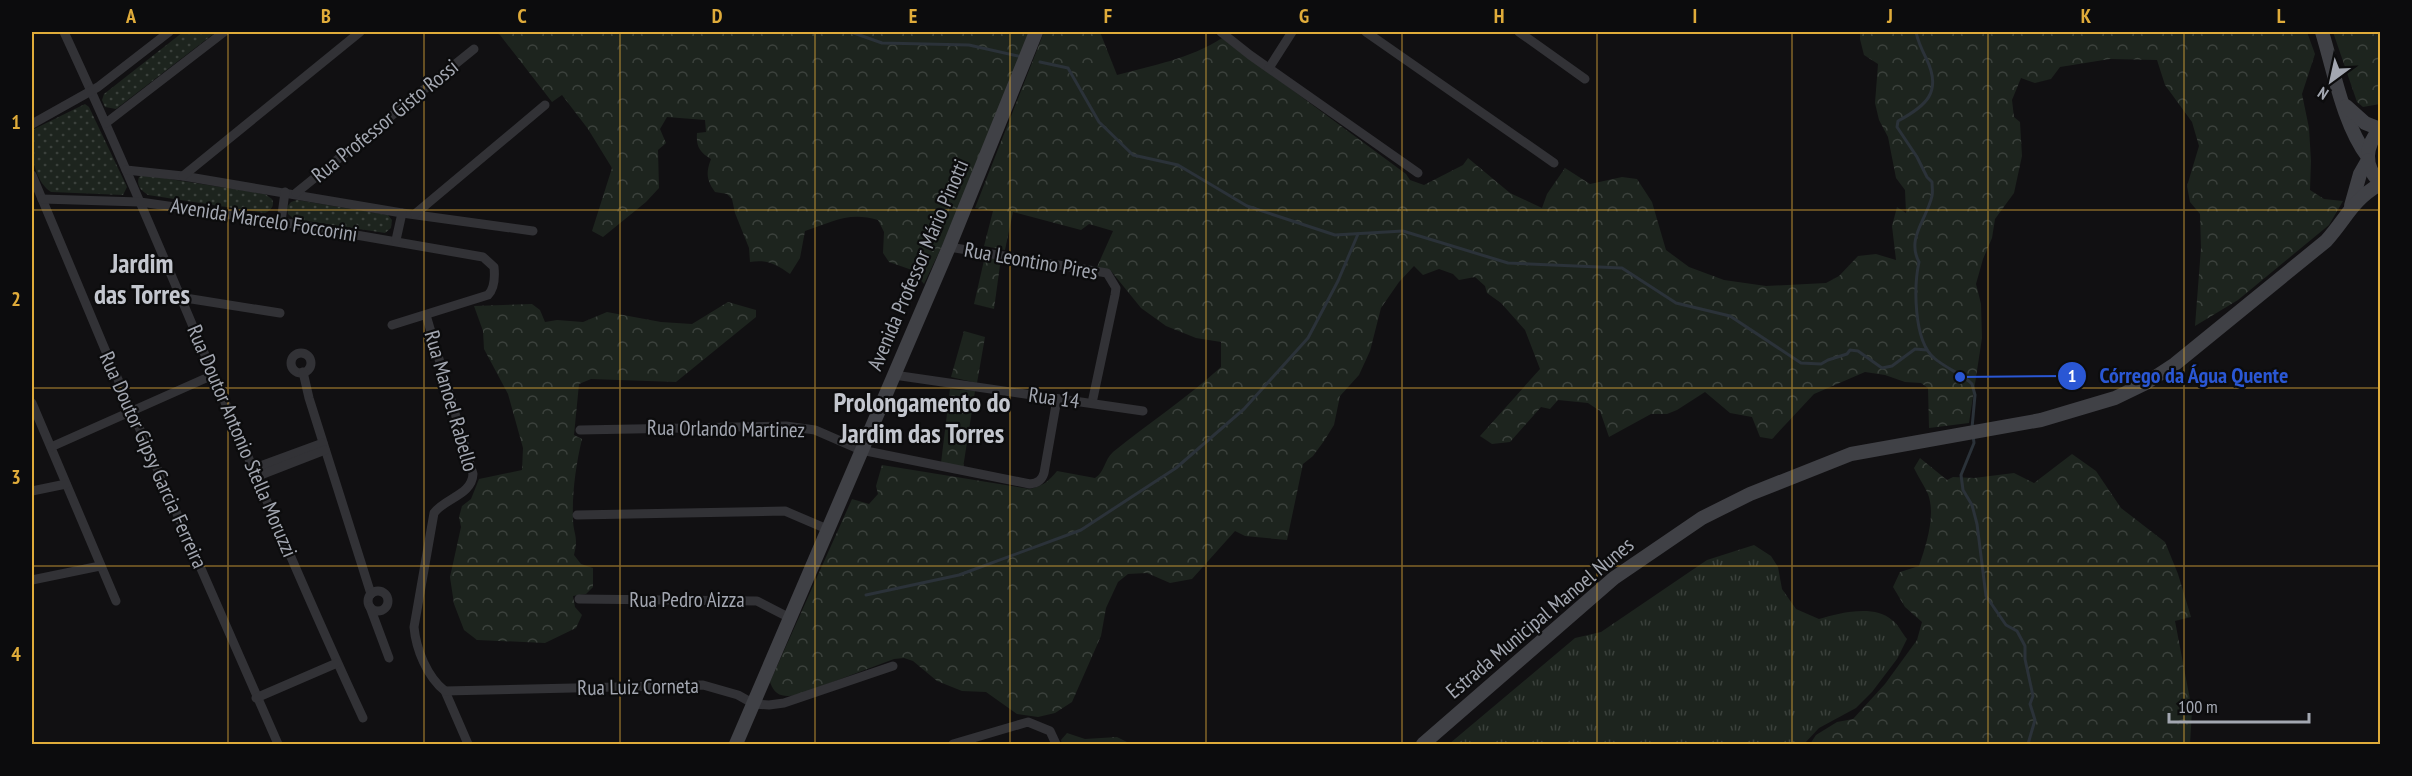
<svg xmlns="http://www.w3.org/2000/svg" width="2412" height="776" viewBox="0 0 2412 776" font-family="'PT Sans Narrow',sans-serif">
<style>
.grass{fill:url(#grass-tufts)}
.forest{fill:url(#forest-crowns)}
.park{fill:url(#park-dots)}
.lines{fill:none;stroke-linecap:round;stroke-linejoin:round}
.stream{stroke:#2b3239;stroke-width:3}
.street{stroke:#323236;stroke-width:9}
.secondary{stroke:#404146;stroke-width:14}
.grid{fill:none;stroke:#e0ac3a;stroke-width:1.5;stroke-opacity:0.55}
.labels{text-anchor:middle;stroke-width:4.5;stroke-linejoin:round;paint-order:stroke}
.street-label{font-size:21px;fill:#a3a7b1;stroke:#0c0c0d}
.district-label{font-size:27px;font-weight:bold;fill:#c3c6ce;stroke:#0c0c0d}
.leader{fill:none;stroke:#2a57d4;stroke-width:2}
.callout-dot{fill:#2a57d4;stroke:#0c0c0d;stroke-width:2}
.mark-label{font-size:18px;text-anchor:middle;font-weight:bold;fill:#fff}
.callout-label{font-size:22px;text-anchor:middle;font-weight:bold;fill:#2a57d4;stroke:#0c0c0d;stroke-width:4.5;stroke-linejoin:round;paint-order:stroke}
.neatline{fill:none;stroke:#e0ac3a;stroke-width:2}
.grid-label{font-size:20px;text-anchor:middle;font-weight:bold;fill:#e0ac3a}
</style>
<defs>
<pattern id="grass-tufts" width="24" height="20" patternUnits="userSpaceOnUse" patternTransform="scale(1.5)"><rect width="24" height="20" fill="#1d241e"/><path d="M3 7l-1-3M5 7V3M7 7l1-3M15 17l-1-3M17 17v-4M19 17l1-3" fill="none" stroke="#3b413c"/></pattern>
<pattern id="forest-crowns" width="20" height="18" patternUnits="userSpaceOnUse" patternTransform="scale(1.5)"><rect width="20" height="18" fill="#1d241e"/><path d="M2 6a3 3 0 1 1 6 0M12 15a3 3 0 1 1 6 0" fill="none" stroke="#3b413c"/></pattern>
<pattern id="park-dots" width="8" height="8" patternUnits="userSpaceOnUse" patternTransform="scale(1.5)"><rect width="8" height="8" fill="#1d241e"/><path d="M2 2h.1M6 6h.1" fill="none" stroke="#3b413c" stroke-width="1.8" stroke-linecap="round"/></pattern>
</defs>
<rect width="100%" height="100%" fill="#111012"/>
<path class="grass" d="M1754,545l17,11 7,11 4,22 14,20 23,10c20,-6 55,-15 73,1 6,4 10,13 15,19l-10,20 -25,33 -16,16 -37,20 -15,16h-355l126,-106 26,-6 106,-72z"/>
<g class="forest">
<path d="M495,32h534l-72,182 -33,70 -12,-14 -23,-8 -6,-9 1,-21 -6,-12c-29,-9 -46,2 -73,11l-5,27 -10,16c-14,-10 -24,-15 -40,-12l-1,-14 -14,-35 -3,-14 -5,-5 -12,-2c-9,-12 -9,-20 -4,-33 -12,-7 -15,-13 -14,-26l9,-1 -1,-12 -38,-3 -7,12 6,14 -8,7 1,38 -13,14 -43,35 -11,-6 20,-63 -24,-39 -26,-34 -10,7 -52,-67z"/>
<path d="M1044,32h56l17,43c36,-10 73,-16 105,-37l184,136 4,6 14,5 39,-20 5,-7 42,35 32,15 5,-14 18,-26 25,16 32,-7 15,2 15,23 14,48 23,17 35,13 42,6 60,-3 13,-7 19,-20 18,-2 20,6 -4,-34 5,-19 9,6 -1,-23 -9,-12 -8,-41 -9,-17 -4,-17 3,-39 -14,-9 -4,-16v-7h181l-1,1 267,-1 8,22 -13,40 7,34 2,33 -1,29 14,9 19,2 -14,24 -91,75 -43,26 6,-78 -1,-34 -10,-12 -3,-16 12,-40 -7,-24 -27,-37 -8,-25 -47,-1 -50,8 -9,12 -16,4 -14,-5 -9,22 2,17 6,5 2,34 -8,37 -19,26 -3,19 -9,21 -7,25 5,20 1,34 -13,85 -40,5 -1,-40 -7,-5 -16,-1 -20,-7 -20,-3 -51,22 -42,45 -12,-2 -8,-20 -22,-4 -25,-21 -28,18 -10,4h-16l-42,23 -9,-26 -12,-8 -30,-3 -8,9 -9,-2 -31,35 -18,2 -12,-8 60,-67 -15,-39 -24,-27 -14,-10 -2,-7 -10,-9 -16,3 -6,-6 -14,-5 -16,6 -9,-9 -15,16 -18,26 -11,43 -11,24 -19,21 -6,29 -10,16 -11,15 -10,8 -16,76 -42,-4 -10,-5 -43,48 -22,4 -23,-10 -19,1 -10,8 -12,26 -5,28 -29,66 -17,11 -17,4 -21,-3 -31,-22 -24,-1 -25,-10 -24,-20 -9,-3 -10,1 -96,36c-14,2 -23,2 -28,-13l82,-183 17,5 9,-10 -2,-8 6,-21 148,24c13,-3 19,-8 27,-18l38,7c10,-6 9,-18 18,-26 36,-29 74,-54 108,-85v-25l-25,-4 -30,-12 -25,-18 -30,-37 -14,-4 16,-36 -24,-7 -8,6 -68,-18 -8,38 -21,-4 9,-35 -18,-3z"/>
<polygon points="2333,32 2380,32 2380,104 2363,107 2357,102"/>
<polygon points="985,256 1001,258 994,309 974,304"/>
<path d="M728,302l28,8v7l-80,65 -85,-3 -12,5 -5,51 8,4c-6,25 -10,54 -9,79 0,17 6,17 1,37l7,9 12,4v19l-7,7 -13,2 2,11 7,8 -6,13 -31,15 -68,-3 -13,-10 -10,-26 -4,-27 11,-50 -2,-10 3,-11 9,-7 8,-20 43,-9 1,-22 -15,-54 -24,-45 -1,-18 -9,-25 58,-2 8,6 5,12 12,-2 26,2 24,-10 54,10 31,2z"/>
<polygon points="964,331 985,337 977,383 951,377"/>
<polygon points="950,389 975,391 963,468 941,463"/>
<path d="M2072,454l24,17 25,37 44,34 13,32 13,43 -16,4 17,89 -2,34h-380l6,-9 21,-13 16,-3 32,-35 32,-44 5,-18 -17,-15 -12,-20 7,-15 19,-6c7,-21 17,-50 9,-72 -4,-9 -10,-17 -14,-26l6,-10 27,22 6,-3 21,1 40,-5 20,10z"/>
<polygon points="1067,733 1085,739 1117,737 1131,744 1062,744 1061,740"/>
</g>
<g class="park">
<polygon points="183,32 216,32 116,109 105,107 102,100 104,94"/>
<path d="M85,104l4,3 38,80 -4,8 -72,-3c-19,-13 -20,-42 -19,-62z"/>
<path d="M144,175l121,19 7,5c3,7 -1,11 -7,14l-117,-18c-7,-4 -12,-10 -9,-18z"/>
<polygon points="297,200 388,215 392,220 391,228 385,233 294,219 288,214 287,207 291,202"/>
</g>
<g class="lines">
<g class="stream">
<polyline points="851,32 882,43 969,45 1018,56"/>
<path d="M1916,32c2,10 5,16 10,26 17,34 0,48 -28,63l-1,6 20,30 10,20 5,5c0,4 1,10 0,14 -5,23 -26,42 -13,66 -5,23 -6,78 15,96 10,9 31,18 38,26l3,11 -3,33"/>
<polyline points="1040,62 1068,68 1099,122 1133,155 1178,165 1247,206 1335,235 1403,231 1508,263 1622,268 1676,303 1730,316 1801,363 1821,364 1828,360 1847,354 1850,350 1858,351 1882,368 1892,366 1915,349 1927,350"/>
<polyline points="1973,435 1974,443 1961,475 1963,490 1972,505 1977,524 1986,596 2006,625 2017,631 2025,646 2025,659 2033,696 2030,704 2035,720 2028,744"/>
<polyline points="866,595 959,575 1081,530 1176,468 1244,409 1308,338 1338,281 1358,234"/>
</g>
<g class="street">
<path d="M64,32c105,226 194,460 299,686"/>
<polyline points="1221,32 1250,55 1418,173"/>
<polyline points="1366,32 1554,163"/>
<polyline points="1519,32 1585,79"/>
<polyline points="1269,68 1292,32"/>
<polyline points="106,123 224,32"/>
<polyline points="32,124 98,87 169,32"/>
<polyline points="126,170 183,176 402,213 533,231"/>
<polyline points="32,175 109,359 278,744"/>
<polyline points="183,176 360,32"/>
<polyline points="296,193 474,49"/>
<path d="M42,199l98,3 141,20 202,35 11,10c1,10 1,21 -6,28l-96,30"/>
<polyline points="415,214 545,105"/>
<polyline points="281,222 285,192"/>
<polyline points="396,240 402,213"/>
<polyline points="949,247 1107,273 1116,288 1115,295 1092,403"/>
<polyline points="179,297 280,313"/>
<path d="M426,315l47,159c-1,21 -28,24 -39,39l-20,114c2,22 13,50 31,64l23,53"/>
<circle cx="301" cy="363" r="10"/>
<polyline points="303,372 309,398 371,594"/>
<polyline points="894,375 1143,411"/>
<polyline points="32,403 116,601"/>
<path d="M580,430l206,-4 29,4 46,20 169,34c8,-1 12,-4 14,-11l13,-74"/>
<polyline points="51,447 213,375"/>
<polyline points="255,468 323,443"/>
<polyline points="258,476 325,450"/>
<polyline points="32,491 66,484"/>
<polyline points="577,515 785,511 827,529"/>
<polyline points="32,580 100,566"/>
<circle cx="378" cy="601" r="10"/>
<polyline points="579,599 757,601 790,618"/>
<polyline points="370,607 389,658"/>
<polyline points="445,691 703,685 738,695 754,704 769,705 784,703 893,666"/>
<polyline points="256,698 337,663"/>
<polyline points="953,744 1028,722 1050,731 1056,744"/>
</g>
<g class="secondary">
<path d="M2322,32c12,39 21,92 46,125"/>
<path d="M2346,106l19,17 15,6c-15,17 -17,37 0,53"/>
<polyline points="2351,206 2360,174 2368,160"/>
<polyline points="736,744 949,247 1036,32"/>
<path d="M1423,744l191,-166 88,-60 48,-24 101,-40 190,-34 74,-22 31,-15 29,-19 151,-123c21,-23 25,-40 54,-57"/>
</g>
</g>
<path class="grid" d="M228,32v712M424,32v712M620,32v712M815,32v712M1010,32v712M1206,32v712M1402,32v712M1597,32v712M1792,32v712M1988,32v712M2184,32v712M32,210h2348M32,388h2348M32,566h2348"/>
<g class="labels">
<g class="street-label">
<text transform="translate(385 121) rotate(-39)" y="7">Rua Professor Gisto Rossi</text>
<text transform="translate(264 220) rotate(9)" y="7">Avenida Marcelo Foccorini</text>
<text transform="translate(1031 261) rotate(10)" y="7">Rua Leontino Pires</text>
<text transform="translate(918 265) rotate(-67)" y="7">Avenida Professor Mário Pinotti</text>
<text transform="translate(1054 398) rotate(8)" y="7">Rua 14</text>
<text transform="translate(451 401) rotate(74)" y="7">Rua Manoel Rabello</text>
<text transform="translate(726 429) rotate(1)" y="7">Rua Orlando Martinez</text>
<text transform="translate(242 441) rotate(67)" y="7">Rua Doutor Antonio Stella Moruzzi</text>
<text transform="translate(153 460) rotate(66)" y="7">Rua Doutor Gipsy Garcia Ferreira</text>
<text x="687" y="607">Rua Pedro Aizza</text>
<text transform="translate(1540 618) rotate(-40)" y="7">Estrada Municipal Manoel Nunes</text>
<text transform="translate(638 687) rotate(-1)" y="7">Rua Luiz Corneta</text>
</g>
<g class="district-label">
<text x="142" y="273">Jardim<tspan x="142" dy="31">das Torres</tspan></text>
<text x="922" y="412">Prolongamento do<tspan x="922" dy="31">Jardim das Torres</tspan></text>
</g>
</g>
<path class="leader" d="M1960 377L2072 376"/>
<g class="callout-dot">
<circle cx="1960" cy="377" r="6"/>
<circle cx="2072" cy="376" r="15"/>
</g>
<g class="mark-label">
<text x="2072" y="382">1</text>
</g>
<g class="callout-label">
<text x="2194" y="383">Córrego da Água Quente</text>
</g>
<rect width="2412" height="776" fill="none" stroke="#0c0c0d" stroke-width="66"/>
<g transform="translate(2331 81) rotate(213)" stroke="#0c0c0d" stroke-width="4.5" paint-order="stroke">
<path d="M0-4.5L10 22L0 15L-10 22Z" fill="#a3a7b1"/>
<text y="-9" font-size="16" font-weight="bold" text-anchor="middle" fill="#a3a7b1">N</text>
</g>
<path d="M2169 713v9h140v-9" fill="none" stroke="#a3a7b1" stroke-width="3"/>
<text x="2178" y="713" font-size="18" fill="#a3a7b1" stroke="#0c0c0d" stroke-width="4.5" paint-order="stroke">100 m</text>
<rect x="33" y="33" width="2346" height="710" class="neatline"/>
<g class="grid-label">
<text x="131" y="23">A</text>
<text x="326" y="23">B</text>
<text x="522" y="23">C</text>
<text x="717" y="23">D</text>
<text x="913" y="23">E</text>
<text x="1108" y="23">F</text>
<text x="1304" y="23">G</text>
<text x="1499" y="23">H</text>
<text x="1695" y="23">I</text>
<text x="1890" y="23">J</text>
<text x="2086" y="23">K</text>
<text x="2281" y="23">L</text>
<text x="16" y="129">1</text>
<text x="16" y="306">2</text>
<text x="16" y="484">3</text>
<text x="16" y="661">4</text>
</g>
</svg>
